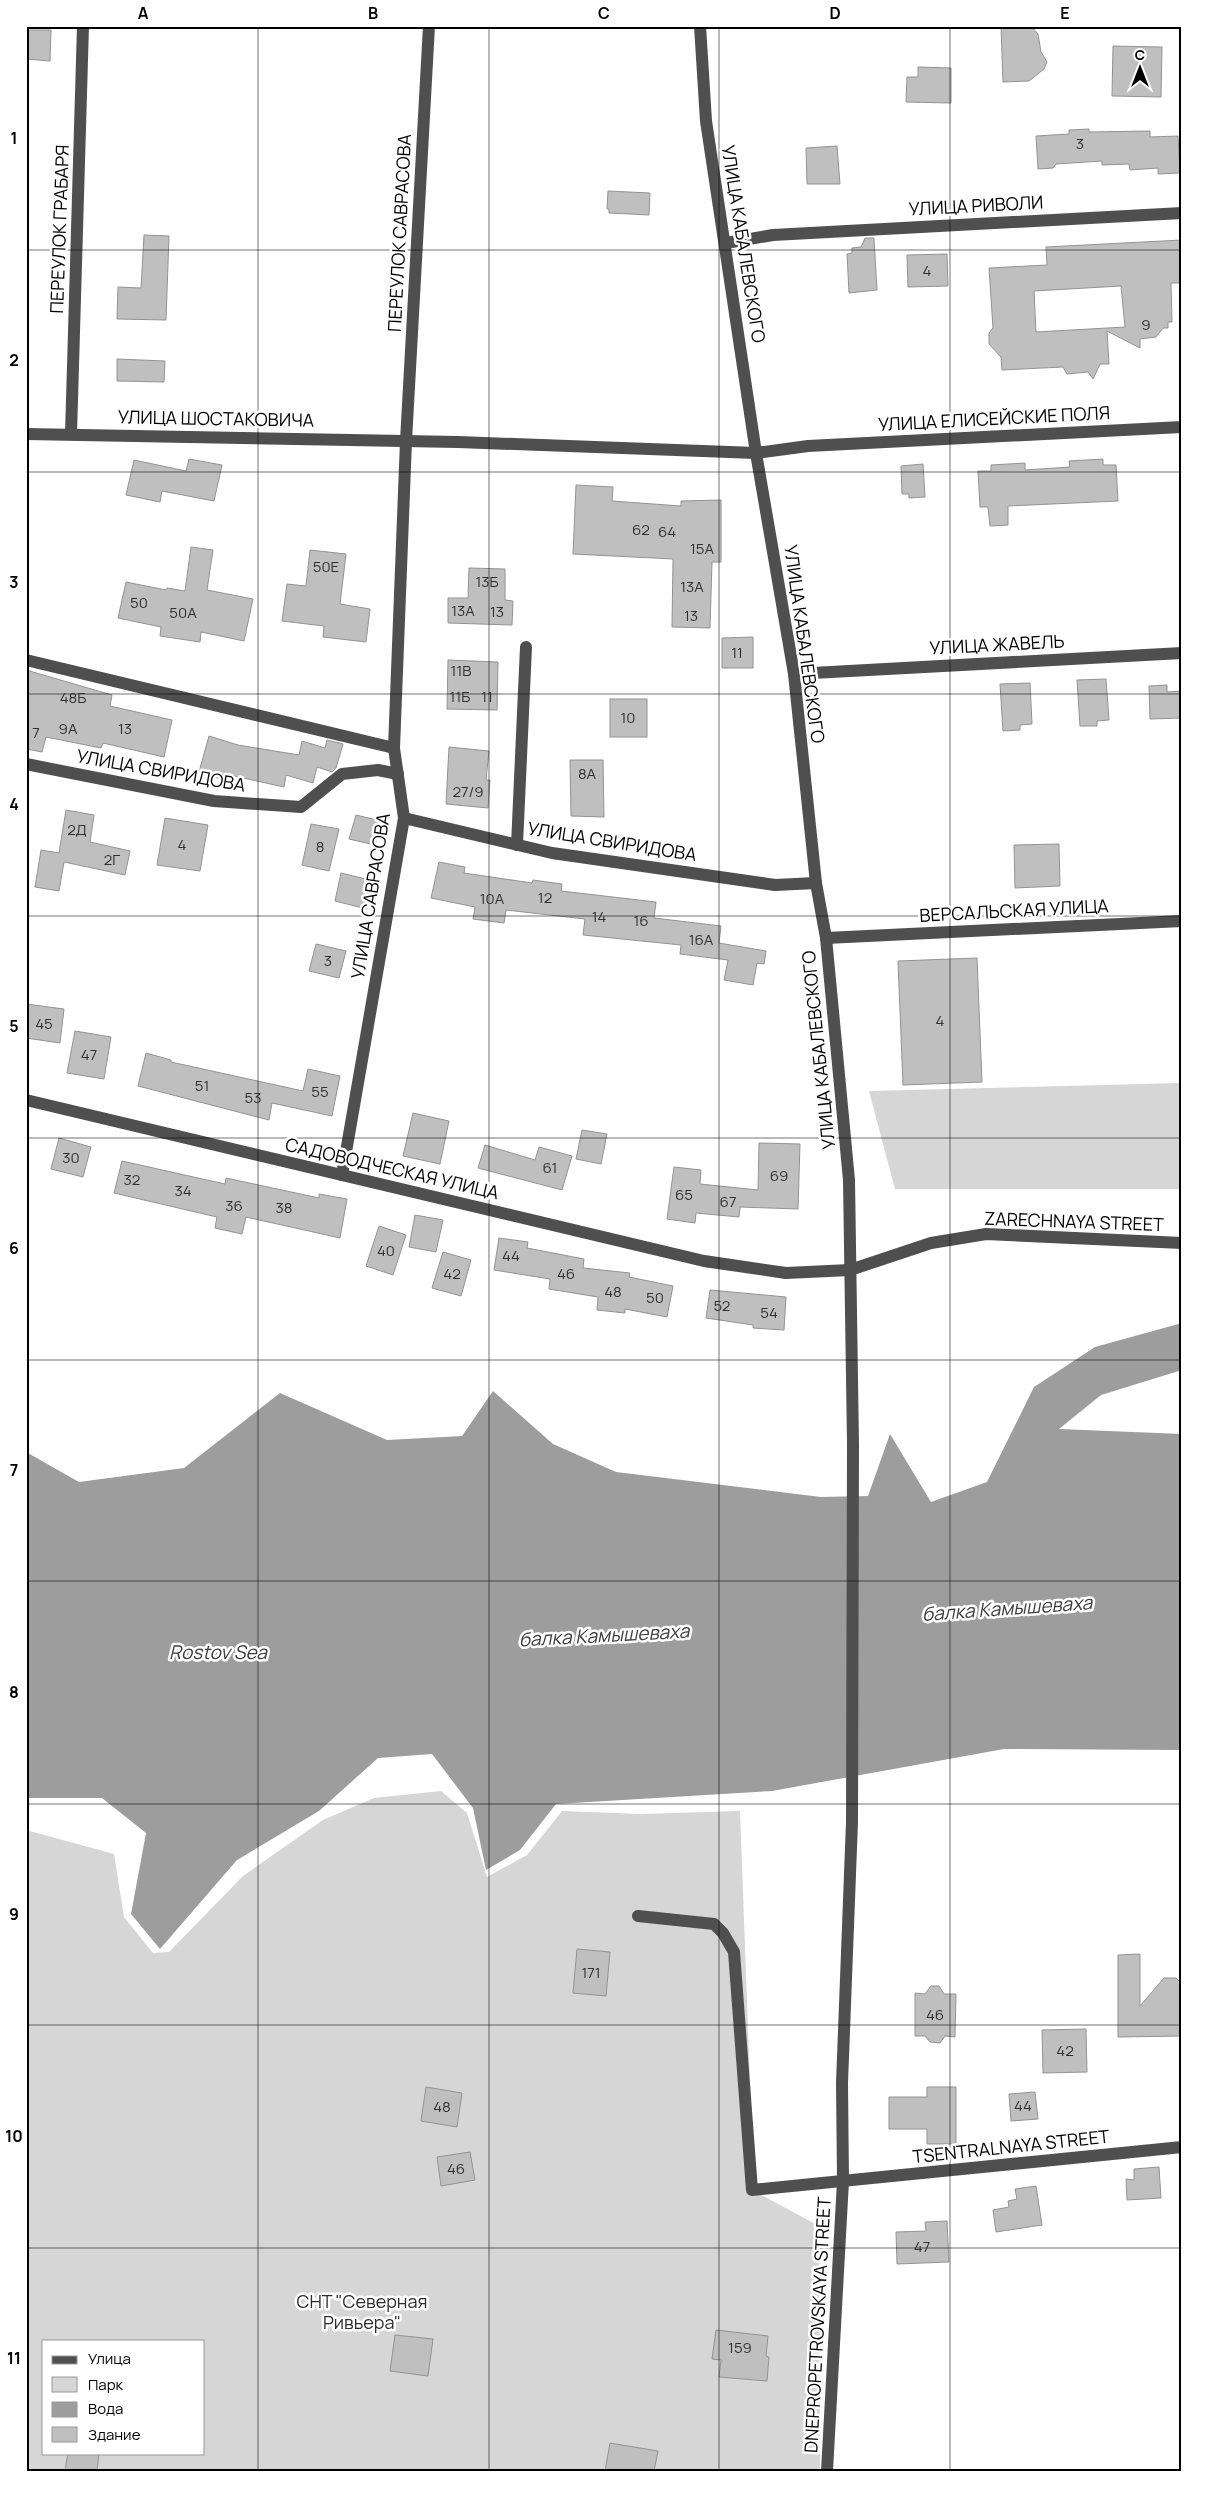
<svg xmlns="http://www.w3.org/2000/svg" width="1208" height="2497" viewBox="0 0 1208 2497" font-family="Manrope,sans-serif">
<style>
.green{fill:#d6d6d6;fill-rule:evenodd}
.water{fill:#9d9d9d}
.building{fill:#bfbfbf;stroke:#939393;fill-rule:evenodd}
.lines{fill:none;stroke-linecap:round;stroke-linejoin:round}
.minor{stroke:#4f4f4f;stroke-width:12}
.grid{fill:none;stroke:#000;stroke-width:1;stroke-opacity:0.55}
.labels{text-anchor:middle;stroke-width:5;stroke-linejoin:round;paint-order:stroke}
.number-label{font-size:15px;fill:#303030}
.street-label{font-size:18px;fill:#000;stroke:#fff}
.park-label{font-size:18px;fill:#2d2d2d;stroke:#fff}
.water-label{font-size:19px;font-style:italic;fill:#3e3e3e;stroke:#fff}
.neatline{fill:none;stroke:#000;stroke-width:2}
.grid-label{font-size:16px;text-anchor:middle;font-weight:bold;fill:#000}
</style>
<rect width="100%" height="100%" fill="#fff"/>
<g class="green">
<polygon points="1182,1083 1182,1189 895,1189 869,1091"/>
<path d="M441,1791l26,22 20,64 40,-22 35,-44 78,3 100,-3 14,380 65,35 1,245h-794v-641l88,24 10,63 29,36 16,-1 74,-76 80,-56 51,-22zM44,2341h160v112h-160z"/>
</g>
<polygon class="water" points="1182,1323 1182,1370 1101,1395 1059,1429 1182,1434 1182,1750 1004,1749 772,1791 556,1804 520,1850 486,1870 473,1808 432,1754 378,1758 319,1811 237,1860 160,1949 131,1914 146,1833 102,1798 26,1798 26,1452 79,1482 184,1468 280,1393 387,1440 462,1436 493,1391 553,1444 616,1472 821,1497 868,1496 890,1434 931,1502 987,1482 1034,1387 1095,1347"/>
<g class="building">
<polygon points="1001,26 1031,26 1038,34 1041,52 1047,62 1044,69 1029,81 1003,82"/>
<polygon points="26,30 51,30 50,61 26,59"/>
<polygon points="1113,46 1162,47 1161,97 1112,96"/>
<polygon points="918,67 951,68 951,103 906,102 907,77 918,77"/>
<polygon points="1089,129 1089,132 1150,131 1150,137 1178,136 1180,173 1158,174 1158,168 1130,170 1129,164 1102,165 1102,161 1056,164 1053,168 1038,169 1036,136 1069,134 1069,130"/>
<polygon points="837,146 840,184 807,184 806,148"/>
<polygon points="608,191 650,193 649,215 609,213 609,209 607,209"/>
<polygon points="144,235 169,236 166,320 117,319 118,287 141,288"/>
<polygon points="865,238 874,238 877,290 849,293 847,254 852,253 852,248 861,247"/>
<path d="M1182,240v43h-11l1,39h-4v6h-5l-7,9 -16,2v9l-33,-17 2,33h-9l-7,15 -5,-7 -21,2 -4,-7 -61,3 -1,-13 -12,-13v-11l4,-5 -4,-60 58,-3 -1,-18zM1121,286l4,41 -89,5 -2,-41z"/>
<polygon points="947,254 948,286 908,287 907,255"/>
<polygon points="117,359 165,361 164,382 117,381"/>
<polygon points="189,459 222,465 214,501 162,491 160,502 126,495 134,460 186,471"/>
<polygon points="1103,459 1103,465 1116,465 1118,501 1008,506 1008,525 990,526 988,507 980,507 978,471 991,471 991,465 1025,463 1025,470 1070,467 1069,461"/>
<polygon points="923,464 925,497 909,498 909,494 902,494 901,466"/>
<polygon points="576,485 613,487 612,501 681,506 681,501 721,500 721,562 712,562 710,628 672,627 673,559 573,554"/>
<polygon points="191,547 213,550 207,590 253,599 244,641 201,632 200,642 160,636 161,627 118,618 126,582 166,590 167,588 185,591"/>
<polygon points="310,550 346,554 340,604 370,609 366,642 323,637 324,626 282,621 287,584 306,586"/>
<polygon points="469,568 505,569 505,600 513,601 512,625 448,623 448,598 468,598"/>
<polygon points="753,637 753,668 722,668 722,638"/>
<polygon points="448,660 498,662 497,710 447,709"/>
<polygon points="26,670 112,695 110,706 172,720 164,757 103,743 101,748 46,737 42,752 26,749"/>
<polygon points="1106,679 1109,720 1097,721 1097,726 1080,726 1077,680"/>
<polygon points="1030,683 1032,724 1020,725 1020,730 1003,731 1000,684"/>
<polygon points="1167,685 1167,692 1182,691 1182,718 1150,719 1149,686"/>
<rect x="610" y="699" width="37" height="38"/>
<polygon points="209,736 238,745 299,755 302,741 325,748 327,740 343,744 336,768 332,772 317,767 313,783 286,775 284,787 225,774 224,780 199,772"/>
<polygon points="449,747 489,751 486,780 490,780 488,808 446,804"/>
<polygon points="570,760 603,760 604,817 571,816"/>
<polygon points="66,810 94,815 90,842 130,851 125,875 64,862 59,891 35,887 41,850 59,853"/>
<polygon points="356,815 381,821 375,845 349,839"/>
<polygon points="165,818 208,825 200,871 157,865"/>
<polygon points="311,824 339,829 329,871 302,865"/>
<polygon points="1059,844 1060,886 1015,888 1014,845"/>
<polygon points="439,862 465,867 464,873 532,883 533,880 562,884 561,891 656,902 654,918 721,926 719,943 766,951 764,964 757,963 753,985 724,980 728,960 680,954 681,945 583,935 585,919 506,910 504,923 473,919 475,907 431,898"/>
<polygon points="341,873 374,881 367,909 335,901"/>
<polygon points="316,944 346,951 339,978 309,971"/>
<polygon points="977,958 982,1082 903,1085 898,961"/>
<polygon points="26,1004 64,1009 60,1043 26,1038"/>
<polygon points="75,1031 111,1037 104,1079 67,1073"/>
<polygon points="146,1053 171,1060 171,1062 303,1091 308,1069 340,1076 332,1116 272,1103 269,1120 138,1086"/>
<polygon points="413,1113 449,1121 440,1164 403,1156"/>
<polygon points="582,1130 607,1134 601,1164 576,1159"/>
<polygon points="59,1138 91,1147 83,1177 51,1169"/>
<polygon points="759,1143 800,1144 798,1209 740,1207 739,1217 696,1213 695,1223 667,1219 674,1167 701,1170 700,1184 758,1190"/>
<polygon points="485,1145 535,1160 539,1147 572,1156 562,1190 478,1168"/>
<polygon points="122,1161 225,1184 226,1178 319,1198 319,1194 347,1199 340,1238 246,1217 242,1234 215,1228 217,1217 114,1193"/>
<polygon points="415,1215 443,1220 436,1252 409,1247"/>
<polygon points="379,1226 406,1235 393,1275 366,1266"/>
<polygon points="499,1238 528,1242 527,1248 584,1259 583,1268 630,1273 629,1277 673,1286 667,1317 625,1309 625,1313 597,1310 598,1297 549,1289 550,1279 494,1270"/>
<polygon points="443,1252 471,1260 461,1296 432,1288"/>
<polygon points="710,1290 786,1297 784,1330 753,1328 753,1325 706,1318"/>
<polygon points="577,1949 610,1952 606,1996 573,1993"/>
<polygon points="1140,1954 1140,2006 1164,1978 1176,1978 1182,1984 1182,2036 1118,2037 1118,1955"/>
<polygon points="931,1986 939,1986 944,1994 956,1994 955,2037 945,2036 940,2043 930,2042 925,2036 915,2036 915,1993 925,1994"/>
<polygon points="1086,2029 1087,2072 1043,2073 1042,2030"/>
<polygon points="426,2087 462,2093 457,2127 421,2121"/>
<polygon points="927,2087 956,2087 956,2144 927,2144 927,2129 889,2129 889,2097 927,2097"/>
<polygon points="1035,2092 1038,2119 1011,2121 1009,2094"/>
<polygon points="470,2152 475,2180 441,2186 437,2157"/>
<polygon points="1159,2167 1161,2198 1127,2200 1126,2179 1134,2180 1134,2169"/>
<polygon points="1036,2186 1042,2225 996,2232 993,2210 1009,2207 1008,2201 1017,2199 1015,2189"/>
<polygon points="947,2221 949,2262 897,2264 896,2232 926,2231 925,2222"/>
<polygon points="716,2330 768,2336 766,2356 769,2357 767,2381 719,2377 721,2360 712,2359"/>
<polygon points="395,2335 433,2339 428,2376 390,2371"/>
<polygon points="610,2443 658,2451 654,2471 605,2471"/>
<polygon points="68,2453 99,2453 97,2471 65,2471"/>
</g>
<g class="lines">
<g class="minor">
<polyline points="700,26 706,121 756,453 794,674 816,883 826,938 849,1180 853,1444 852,1822 842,2083 843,2181 827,2471"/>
<polyline points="726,243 773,235 1182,213"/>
<polyline points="26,434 458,442 756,453 808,446 1182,427"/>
<polyline points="71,434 83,26"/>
<polyline points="26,660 394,748"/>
<polyline points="794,674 1182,653"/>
<polyline points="26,764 214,801 301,807 342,774 378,770 398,774"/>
<polyline points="404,818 552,853 775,885 816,883"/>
<polyline points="517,845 526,647"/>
<polyline points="826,938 1182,921"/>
<polyline points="26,1100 704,1261 786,1273 850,1270 931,1243 986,1234 1182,1243"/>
<polyline points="342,1175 404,818 394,748 406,441 429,26"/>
<polyline points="638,1916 714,1924 723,1933 734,1952 752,2190 1182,2147"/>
</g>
</g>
<path class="grid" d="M258,26v2445M489,26v2445M719,26v2445M950,26v2445M26,250h1156M26,472h1156M26,694h1156M26,916h1156M26,1138h1156M26,1360h1156M26,1581h1156M26,1804h1156M26,2025h1156M26,2248h1156"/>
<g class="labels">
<g class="number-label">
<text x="1080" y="149">3</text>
<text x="927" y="276">4</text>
<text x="1146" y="330">9</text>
<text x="641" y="535">62</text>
<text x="667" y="537">64</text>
<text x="702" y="554">15А</text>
<text x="326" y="572">50Е</text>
<text x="487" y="587">13Б</text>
<text x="692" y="592">13А</text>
<text x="139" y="608">50</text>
<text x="463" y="616">13А</text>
<text x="497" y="617">13</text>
<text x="183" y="618">50А</text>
<text x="691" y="621">13</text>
<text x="737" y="658">11</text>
<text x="461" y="676">11В</text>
<text x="460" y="702">11Б</text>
<text x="487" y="702">11</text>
<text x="73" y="703">48Б</text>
<text x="628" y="723">10</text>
<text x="68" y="734">9А</text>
<text x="125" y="734">13</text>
<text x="36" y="738">7</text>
<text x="587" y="779">8А</text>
<text x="468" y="797">27/9</text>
<text x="77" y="835">2Д</text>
<text x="182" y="850">4</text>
<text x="320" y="852">8</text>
<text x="112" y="865">2Г</text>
<text x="545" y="903">12</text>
<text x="492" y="904">10А</text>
<text x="599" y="922">14</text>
<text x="641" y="926">16</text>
<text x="701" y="945">16А</text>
<text x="328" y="966">3</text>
<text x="940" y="1026">4</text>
<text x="44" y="1029">45</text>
<text x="89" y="1060">47</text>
<text x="202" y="1091">51</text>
<text x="320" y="1097">55</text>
<text x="253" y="1103">53</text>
<text x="71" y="1163">30</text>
<text x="550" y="1173">61</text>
<text x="779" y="1181">69</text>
<text x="132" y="1185">32</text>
<text x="183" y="1196">34</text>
<text x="684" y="1200">65</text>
<text x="728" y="1207">67</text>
<text x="234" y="1211">36</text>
<text x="284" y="1213">38</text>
<text x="386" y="1256">40</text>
<text x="511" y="1261">44</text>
<text x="452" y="1279">42</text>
<text x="566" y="1279">46</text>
<text x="613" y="1297">48</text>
<text x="655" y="1303">50</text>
<text x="722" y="1311">52</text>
<text x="769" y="1318">54</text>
<text x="591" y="1978">171</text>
<text x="935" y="2020">46</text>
<text x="1065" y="2056">42</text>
<text x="1023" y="2111">44</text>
<text x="442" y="2112">48</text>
<text x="456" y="2174">46</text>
<text x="922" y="2252">47</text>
<text x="740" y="2353">159</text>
</g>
<g class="street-label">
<text transform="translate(976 206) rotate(-3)" y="6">УЛИЦА РИВОЛИ</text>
<text transform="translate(60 229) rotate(-88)" y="6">ПЕРЕУЛОК ГРАБАРЯ</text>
<text transform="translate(400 233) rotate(-87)" y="6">ПЕРЕУЛОК САВРАСОВА</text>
<text transform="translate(743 244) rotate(81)" y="6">УЛИЦА КАБАЛЕВСКОГО</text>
<text transform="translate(216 419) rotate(1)" y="6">УЛИЦА ШОСТАКОВИЧА</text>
<text transform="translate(994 419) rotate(-3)" y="6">УЛИЦА ЕЛИСЕЙСКИЕ ПОЛЯ</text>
<text transform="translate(804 644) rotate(82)" y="6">УЛИЦА КАБАЛЕВСКОГО</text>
<text transform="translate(997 645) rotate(-3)" y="6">УЛИЦА ЖАВЕЛЬ</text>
<text transform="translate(161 771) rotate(10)" y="6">УЛИЦА СВИРИДОВА</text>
<text transform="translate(612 842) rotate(9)" y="6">УЛИЦА СВИРИДОВА</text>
<text transform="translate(371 896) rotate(-81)" y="6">УЛИЦА САВРАСОВА</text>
<text transform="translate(1014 911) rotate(-3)" y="6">ВЕРСАЛЬСКАЯ УЛИЦА</text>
<text transform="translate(819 1050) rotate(-96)" y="6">УЛИЦА КАБАЛЕВСКОГО</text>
<text transform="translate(392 1169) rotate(13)" y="6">САДОВОДЧЕСКАЯ УЛИЦА</text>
<text transform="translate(1074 1222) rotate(2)" y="6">ZARECHNAYA STREET</text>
<text transform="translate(1011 2147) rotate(-6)" y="6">TSENTRALNAYA STREET</text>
<text transform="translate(818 2325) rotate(-87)" y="6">DNEPROPETROVSKAYA STREET</text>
</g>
<g class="park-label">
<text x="362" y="2308">СНТ "Северная<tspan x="362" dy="21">Ривьера"</tspan></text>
</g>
<g class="water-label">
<text transform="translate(1007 1608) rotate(-4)" y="7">балка Камышеваха</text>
<text transform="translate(604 1635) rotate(-3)" y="7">балка Камышеваха</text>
<text x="218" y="1659">Rostov Sea</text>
</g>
</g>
<rect width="1208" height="2497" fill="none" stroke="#ffffff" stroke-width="55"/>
<rect x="42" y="2340" width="162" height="115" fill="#ffffff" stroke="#999999"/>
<rect x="52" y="2356" width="25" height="8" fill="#4f4f4f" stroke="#999999"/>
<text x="88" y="2364" font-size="15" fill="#000000">Улица</text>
<rect x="52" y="2377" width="25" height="15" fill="#d6d6d6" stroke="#999999"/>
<text x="88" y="2390" font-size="15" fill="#000000">Парк</text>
<rect x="52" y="2402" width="25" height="15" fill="#9d9d9d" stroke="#999999"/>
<text x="88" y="2414" font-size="15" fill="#000000">Вода</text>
<rect x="52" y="2427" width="25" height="15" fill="#bfbfbf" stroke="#999999"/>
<text x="88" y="2440" font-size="15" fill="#000000">Здание</text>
<g transform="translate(1140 68)" stroke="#ffffff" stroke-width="4" paint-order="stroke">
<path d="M0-4L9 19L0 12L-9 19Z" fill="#000000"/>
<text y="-8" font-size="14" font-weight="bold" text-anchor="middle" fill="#000000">С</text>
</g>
<rect x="28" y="28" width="1152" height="2442" class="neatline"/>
<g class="grid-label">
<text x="143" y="19">A</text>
<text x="373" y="19">B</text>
<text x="604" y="19">C</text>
<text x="835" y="19">D</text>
<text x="1065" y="19">E</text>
<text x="14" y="144">1</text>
<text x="14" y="366">2</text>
<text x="14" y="588">3</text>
<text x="14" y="810">4</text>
<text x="14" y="1032">5</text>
<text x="14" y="1254">6</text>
<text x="14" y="1476">7</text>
<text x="14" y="1698">8</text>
<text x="14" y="1920">9</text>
<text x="14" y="2142">10</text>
<text x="14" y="2364">11</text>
</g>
</svg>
